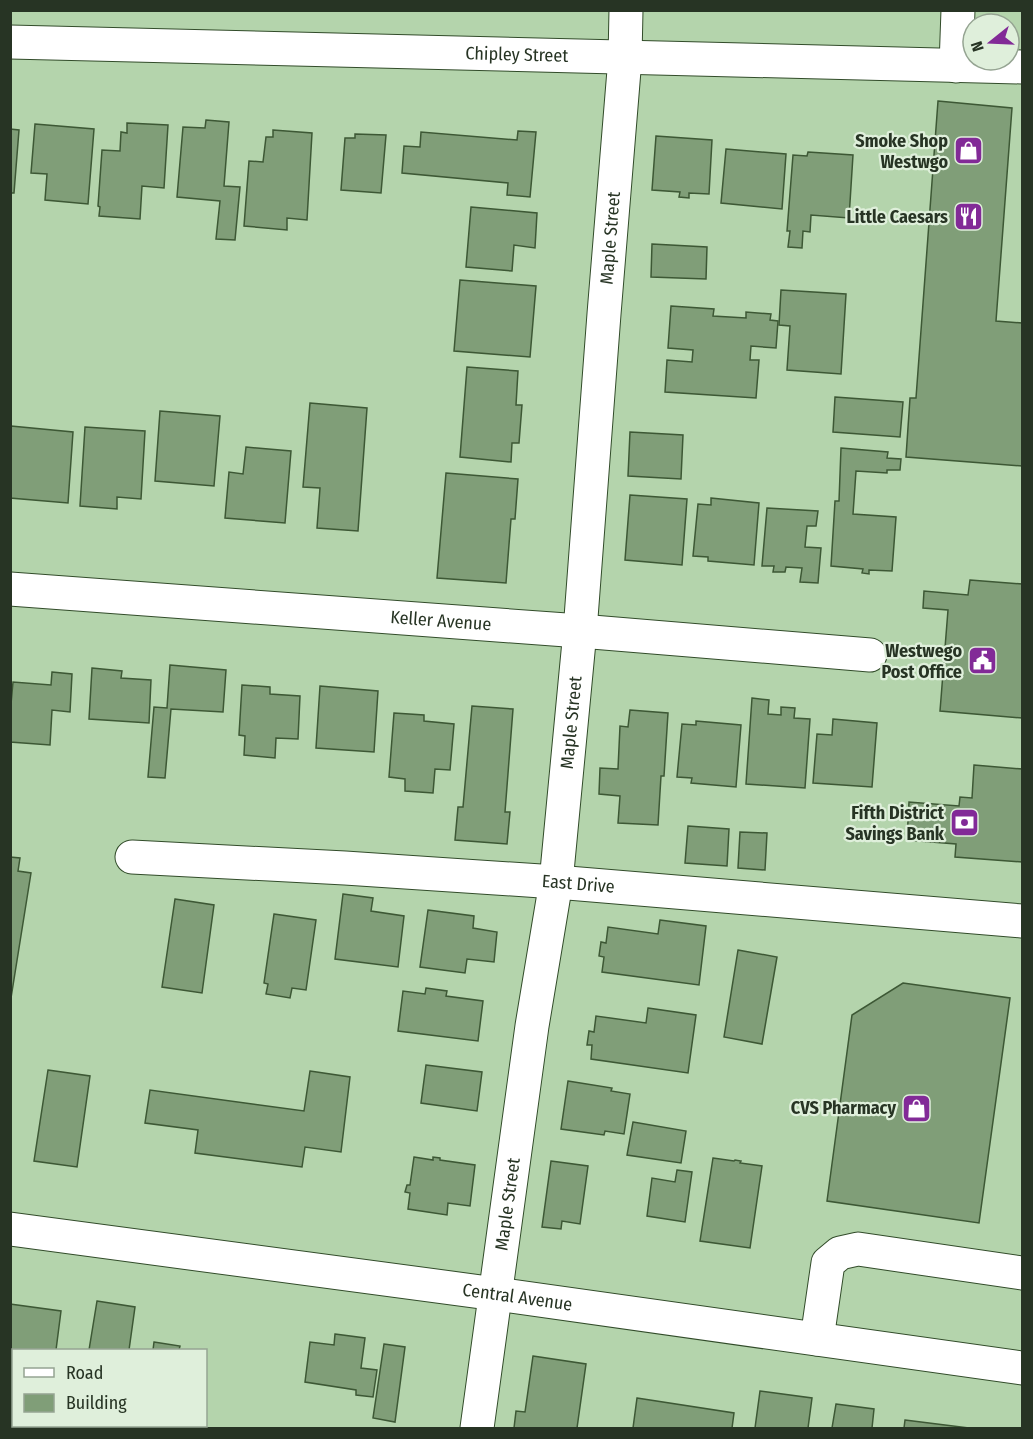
<svg xmlns="http://www.w3.org/2000/svg" width="1033" height="1439" viewBox="0 0 1033 1439" font-family="'Fira Sans Condensed',sans-serif">
<style>
.building{fill:#809e78;stroke:#3d5835;stroke-width:1.5}
.lines{fill:none;stroke-linecap:round;stroke-linejoin:round}
.minor-casing{stroke:#324c2a;stroke-width:35}
.minor{stroke:#fff;stroke-width:33}
.labels{text-anchor:middle;stroke-width:4.5;stroke-linejoin:round;paint-order:stroke}
.street-label{font-size:18px;fill:#273424;stroke:#dfefdb}
.poi-label{font-size:18px;font-weight:bold;fill:#273424;stroke:#dfefdb;text-anchor:end}
</style>
<rect width="100%" height="100%" fill="#b4d4ac"/>
<g class="building">
<polygon points="938,101 1012,108 996,321 1022,323 1022,466 906,457 910,398 916,398"/>
<polygon points="206,120 229,122 224,186 240,187 235,240 216,239 220,201 177,197 183,127 205,128"/>
<polygon points="127,123 168,125 164,188 142,186 140,219 99,216 100,207 98,206 102,150 120,151 121,132 127,133"/>
<polygon points="35,124 94,129 88,204 45,200 47,174 31,173"/>
<polygon points="10,129 19,130 14,193 10,193"/>
<polygon points="273,130 312,133 307,220 287,218 287,230 244,226 249,161 263,162 266,137 273,137"/>
<polygon points="518,131 536,132 530,197 507,195 508,183 402,173 404,146 420,147 421,132 517,140"/>
<polygon points="355,134 386,135 381,193 341,190 345,138 355,138"/>
<polygon points="656,136 712,140 709,194 689,193 689,198 679,197 680,192 652,190"/>
<polygon points="726,149 786,154 782,209 721,203"/>
<polygon points="808,152 853,155 849,218 811,215 810,232 803,231 802,248 788,247 790,231 787,231 793,155 807,156"/>
<polygon points="471,207 537,213 535,248 514,245 512,271 466,267"/>
<polygon points="652,244 707,247 706,279 651,277"/>
<polygon points="460,280 536,286 530,357 454,351"/>
<polygon points="781,290 846,294 841,374 787,370 790,326 779,325"/>
<polygon points="671,306 714,309 713,316 746,318 746,312 771,314 770,320 778,321 776,348 751,346 750,360 759,360 756,398 665,392 667,360 692,362 693,350 668,348"/>
<polygon points="467,367 518,371 516,405 522,405 519,443 512,443 511,462 460,457"/>
<polygon points="835,397 903,402 900,437 833,432"/>
<polygon points="310,403 367,408 358,531 317,528 320,488 303,487"/>
<polygon points="160,411 220,416 214,486 155,481"/>
<polygon points="11,426 73,432 68,503 10,498"/>
<polygon points="85,427 145,431 141,499 117,497 117,509 80,506"/>
<polygon points="630,432 683,435 681,479 628,476"/>
<polygon points="246,447 291,451 285,523 225,518 229,472 243,474"/>
<polygon points="841,448 888,452 887,458 901,459 900,470 887,470 887,473 856,471 853,514 896,517 892,571 869,570 869,574 862,573 863,569 831,566 835,501 839,501"/>
<polygon points="446,473 518,479 515,519 511,519 506,583 437,578"/>
<polygon points="630,495 687,499 682,565 625,560"/>
<polygon points="711,498 759,503 754,565 708,561 708,557 693,556 698,504 711,505"/>
<polygon points="767,508 818,511 816,526 807,526 805,547 821,548 818,583 800,582 802,568 786,567 785,572 773,572 774,566 762,566"/>
<polygon points="970,580 1022,584 1022,718 940,711 948,610 923,608 924,591 968,595"/>
<polygon points="170,665 226,670 223,712 171,709 165,778 148,777 154,707 167,708"/>
<polygon points="92,668 122,671 121,678 151,680 149,723 89,719"/>
<polygon points="52,672 72,674 70,712 52,710 50,745 10,742 10,715 13,682 51,685"/>
<polygon points="242,685 270,687 270,694 300,696 298,739 276,738 275,758 244,755 245,736 239,735"/>
<polygon points="320,686 378,691 374,752 316,748"/>
<polygon points="752,698 769,700 768,714 781,715 781,707 795,708 794,718 810,719 805,788 746,784"/>
<polygon points="472,706 513,709 505,812 510,812 507,844 455,840 458,807 463,807"/>
<polygon points="630,710 668,713 664,776 661,776 658,825 618,823 620,796 599,794 600,768 618,769 620,726 628,727"/>
<polygon points="394,713 424,715 424,721 454,724 450,770 435,769 433,793 405,791 405,779 389,777"/>
<polygon points="833,719 877,723 872,787 813,783 817,734 832,735"/>
<polygon points="696,721 741,725 736,787 691,783 692,778 677,777 682,724 696,725"/>
<polygon points="974,765 1022,769 1022,862 955,857 956,844 907,840 909,802 959,806 960,797 972,798"/>
<polygon points="688,826 729,829 727,866 685,863"/>
<polygon points="740,832 767,833 765,870 738,868"/>
<polygon points="10,857 20,858 18,871 31,873 11,998"/>
<polygon points="343,894 373,898 371,911 404,916 398,967 335,959"/>
<polygon points="175,899 214,905 202,993 162,987"/>
<polygon points="428,910 474,916 473,928 497,932 494,962 467,959 465,973 420,967"/>
<polygon points="274,914 316,920 306,990 292,988 290,998 266,994 268,984 264,983"/>
<polygon points="660,920 706,926 699,985 602,972 604,957 599,956 601,942 606,943 608,927 658,934"/>
<polygon points="738,950 777,957 762,1044 724,1037"/>
<polygon points="903,983 1010,998 979,1223 827,1201 852,1015"/>
<polygon points="426,988 447,991 446,996 483,1001 478,1041 398,1031 403,991 425,994"/>
<polygon points="648,1008 696,1015 688,1073 591,1059 592,1045 587,1045 589,1031 594,1032 596,1016 646,1023"/>
<polygon points="426,1065 482,1072 477,1111 421,1103"/>
<polygon points="48,1070 90,1076 77,1167 34,1161"/>
<polygon points="310,1071 350,1077 341,1152 305,1147 302,1167 195,1153 198,1130 145,1123 150,1090 304,1111"/>
<polygon points="568,1081 612,1088 611,1091 630,1094 624,1134 605,1131 604,1135 561,1129"/>
<polygon points="633,1122 686,1131 681,1163 627,1155"/>
<polygon points="414,1157 433,1160 433,1157 440,1158 440,1160 475,1165 470,1206 448,1203 447,1215 408,1209 410,1193 405,1192 407,1185 410,1185"/>
<polygon points="713,1158 734,1161 735,1160 741,1161 740,1163 762,1166 750,1248 700,1241"/>
<polygon points="551,1161 588,1166 580,1224 562,1221 561,1229 542,1227"/>
<polygon points="677,1170 692,1172 685,1222 647,1216 652,1178 675,1182"/>
<polygon points="97,1301 135,1307 129,1350 89,1350"/>
<polygon points="10,1304 61,1311 56,1350 14,1350 14,1387 10,1387"/>
<polygon points="335,1334 365,1338 361,1368 377,1370 373,1397 356,1395 356,1390 305,1382 310,1342 334,1345"/>
<polygon points="154,1342 180,1346 179,1350 153,1350"/>
<polygon points="384,1344 405,1347 395,1422 373,1418"/>
<polygon points="533,1356 586,1364 577,1428 514,1428 516,1411 525,1412"/>
<polygon points="760,1391 812,1398 808,1428 755,1428"/>
<polygon points="637,1398 734,1413 732,1428 633,1428"/>
<polygon points="836,1404 874,1409 872,1428 832,1428"/>
<polygon points="905,1420 969,1428 904,1428"/>
</g>
<g class="lines">
<defs>
<g id="minor">
<path id="s1" d="M10,42l1012,25"/>
<polyline points="956,66 958,10"/>
<path id="s2" d="M10,589l570,42 290,24"/>
<path id="s3" d="M132,857l213,11 211,14 466,39"/>
<path id="s4" d="M10,1229l486,65 526,74"/>
<polyline points="817,1339 828,1263 840,1253 858,1249 1022,1273"/>
<path id="s5" d="M477,1428l55,-402 24,-144 24,-251 24,-317 21,-256 1,-48"/>
</g>
</defs>
<use href="#minor" class="minor-casing"/>
<use href="#minor" class="minor"/>
</g>
<defs>
<symbol id="shop-square" viewBox="-11 -11 22 22"><rect x="-9" y="-9" width="18" height="18" rx="4" fill="#822a97" stroke="#dfefdb"/><path d="M-5-2.5h2.3a2.7 3.5 0 0 1 5.4 0H5L5.5 6h-11ZM-1.5-2.5h3a1.5 2.3 0 0 0-3 0Z" fill="#fff"/></symbol>
<symbol id="restaurant-square" viewBox="-11 -11 22 22"><rect x="-9" y="-9" width="18" height="18" rx="4" fill="#822a97" stroke="#dfefdb"/><path d="M-5-6h1v4h1v-4h1v4h1v-4h1v5L-1.5 .5V6h-2V.5L-5-1ZM5-6V6H3V1.5H1.5Q1.5-4 5-6Z" fill="#fff"/></symbol>
<symbol id="civic-square" viewBox="-11 -11 22 22"><rect x="-9" y="-9" width="18" height="18" rx="4" fill="#822a97" stroke="#dfefdb"/><path d="M-.6-6.5H3V-4.5H.6V-3L4-1V1h2V6H-6V1h2V-1L-.6-3ZM-1.2 2.5V6h2.4V2.5Z" fill="#fff"/></symbol>
<symbol id="bank-square" viewBox="-11 -11 22 22"><rect x="-9" y="-9" width="18" height="18" rx="4" fill="#822a97" stroke="#dfefdb"/><path d="M-6-4H6V4H-6ZM0-2.3a2.3 2.3 0 1 0 0 4.6a2.3 2.3 0 1 0 0-4.6Z" fill="#fff"/></symbol>
</defs>
<g fill-rule="evenodd">
<use href="#shop-square" x="952" y="134" width="33" height="33"/>
<use href="#restaurant-square" x="952" y="200" width="33" height="33"/>
<use href="#civic-square" x="966" y="644" width="33" height="33"/>
<use href="#bank-square" x="948" y="806" width="33" height="33"/>
<use href="#shop-square" x="900" y="1092" width="33" height="33"/>
</g>
<g class="labels">
<g class="street-label">
<text dy="6" stroke="none"><textPath href="#s1" startOffset="507">Chipley Street</textPath></text>
<text dy="6" stroke="none"><textPath href="#s5" startOffset="1198">Maple Street</textPath></text>
<text dy="6" stroke="none"><textPath href="#s2" startOffset="432">Keller Avenue</textPath></text>
<text dy="6" stroke="none"><textPath href="#s5" startOffset="712">Maple Street</textPath></text>
<text dy="6" stroke="none"><textPath href="#s3" startOffset="447">East Drive</textPath></text>
<text dy="6" stroke="none"><textPath href="#s5" startOffset="226">Maple Street</textPath></text>
<text dy="6" stroke="none"><textPath href="#s4" startOffset="512">Central Avenue</textPath></text>
</g>
<g class="poi-label">
<text x="948" y="147">Smoke Shop<tspan x="948" dy="21">Westwgo</tspan></text>
<text x="948" y="223">Little Caesars</text>
<text x="962" y="657">Westwego<tspan x="962" dy="21">Post Office</tspan></text>
<text x="944" y="819">Fifth District<tspan x="944" dy="21">Savings Bank</tspan></text>
<text x="896" y="1114">CVS Pharmacy</text>
</g>
</g>
<rect width="1033" height="1439" fill="none" stroke="#273424" stroke-width="24"/>
<rect x="12" y="1349" width="195" height="78" fill="#dfefdb" stroke="#95a492" stroke-width="1.5"/>
<rect x="24" y="1368" width="30" height="9" fill="#ffffff" stroke="#95a492" stroke-width="1.5"/>
<text x="66" y="1379" font-size="18" fill="#273424">Road</text>
<rect x="24" y="1394" width="30" height="18" fill="#809e78" stroke="#95a492" stroke-width="1.5"/>
<text x="66" y="1409" font-size="18" fill="#273424">Building</text>
<g transform="translate(991 42) rotate(252)"><circle r="28" fill="#dfefdb" stroke="#95a492" stroke-width="1.5"/>
<path d="M0-4.5L10 22L0 15L-10 22Z" fill="#822a97"/>
<text y="-9" font-size="16" font-weight="bold" text-anchor="middle" fill="#273424">N</text>
</g>
</svg>
